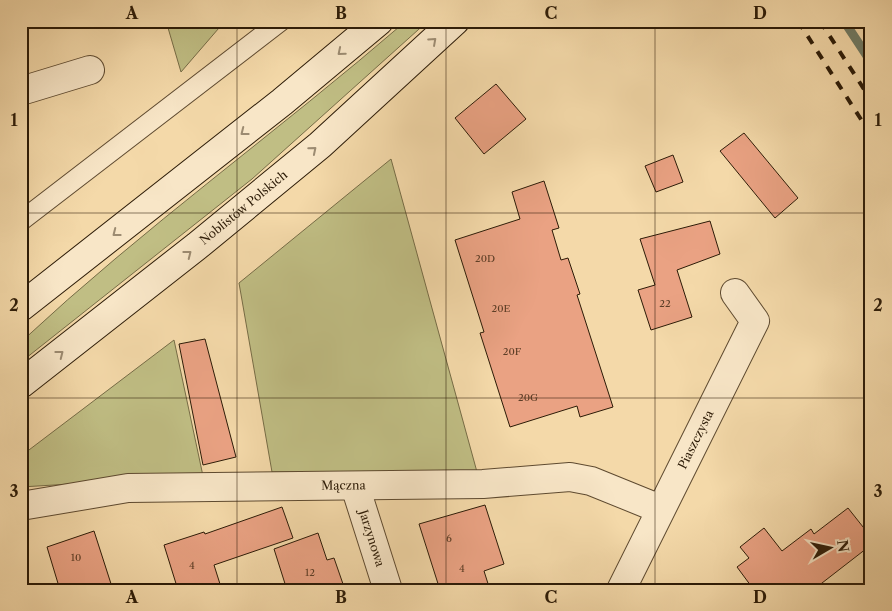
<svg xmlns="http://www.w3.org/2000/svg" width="892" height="611" viewBox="0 0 892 611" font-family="'Libre Caslon Text',serif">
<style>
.green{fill:#c0be84;stroke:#766c46}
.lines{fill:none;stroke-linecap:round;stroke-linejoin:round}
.stream{stroke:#707b65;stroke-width:9}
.building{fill:#eaa283;stroke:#2c1b07}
.service-casing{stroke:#5e4a30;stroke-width:21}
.minor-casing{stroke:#5e4a30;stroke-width:30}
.secondary-casing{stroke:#2c1b07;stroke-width:30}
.service{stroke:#f8e6c7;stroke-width:19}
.minor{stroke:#f8e6c7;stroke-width:28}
.secondary{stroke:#f8e6c7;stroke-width:28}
.rail{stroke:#2c1b07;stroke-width:4;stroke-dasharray:9 9;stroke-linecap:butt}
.oneway{stroke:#9c8b71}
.grid{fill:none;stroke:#2c1b07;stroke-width:1;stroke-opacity:0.55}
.labels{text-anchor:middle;stroke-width:5;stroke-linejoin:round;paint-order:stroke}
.number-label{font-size:10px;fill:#5c3d26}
.street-label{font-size:12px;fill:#2c1b07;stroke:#f8e6c7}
.neatline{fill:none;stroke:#2c1b07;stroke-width:2}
.grid-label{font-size:16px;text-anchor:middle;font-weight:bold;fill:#2c1b07}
</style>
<rect width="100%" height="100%" fill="#f4d9a9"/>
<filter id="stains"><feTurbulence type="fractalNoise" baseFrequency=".004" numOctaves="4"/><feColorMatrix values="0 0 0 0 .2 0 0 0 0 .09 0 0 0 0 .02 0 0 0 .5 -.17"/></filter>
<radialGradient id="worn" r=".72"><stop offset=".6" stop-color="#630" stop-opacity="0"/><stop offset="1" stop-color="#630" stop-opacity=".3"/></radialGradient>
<g class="green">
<polygon points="166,21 225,21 181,72"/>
<path d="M406,21h22l-176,158 -231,183v-20c122,-114 259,-212 385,-321z"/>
<polygon points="391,159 477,472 272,472 239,283"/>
<polygon points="174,340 203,476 21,487 21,456"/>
</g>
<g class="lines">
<polyline class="stream" points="844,21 871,62"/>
</g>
<g class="building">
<polygon points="496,84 526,119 484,154 455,118"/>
<polygon points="744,133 798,198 775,218 720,151"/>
<polygon points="673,155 683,182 656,192 645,166"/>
<polygon points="544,181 559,228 552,230 561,260 568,258 580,294 577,295 613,407 580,417 577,406 510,427 480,333 484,332 455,240 520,219 512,192"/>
<polygon points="710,221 720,254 677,270 692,317 651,330 638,290 655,285 640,239"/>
<polygon points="205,339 236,457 203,465 179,344"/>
<polygon points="485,505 504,564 484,571 490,590 440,590 419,524"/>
<polygon points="282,507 293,538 214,565 220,584 204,590 178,590 164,545 204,532 205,534"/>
<polygon points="848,508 871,537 871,545 813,590 754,590 737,567 749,558 740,547 764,528 782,551 811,529 814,534"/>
<polygon points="94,531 113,590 60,590 47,547"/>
<polygon points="318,533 327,560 334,558 343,584 327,590 287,590 274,549"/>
</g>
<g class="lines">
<defs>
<polyline id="service" points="21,221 281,21"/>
<g id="minor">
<polyline points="21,91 90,70"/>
<path id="s1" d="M355,486l33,104"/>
<path id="s2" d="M21,506l107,-18 355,-4 87,-7 21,4 69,28"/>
<path id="s3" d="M621,590l134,-269 -20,-28"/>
</g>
<g id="secondary">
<polyline points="21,307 282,102 379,21"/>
<path id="s4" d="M21,384l176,-138 123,-101 135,-124"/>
</g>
</defs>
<use href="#service" class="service-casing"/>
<use href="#minor" class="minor-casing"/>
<use href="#secondary" class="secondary-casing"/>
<use href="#service" class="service"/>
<use href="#minor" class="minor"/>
<use href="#secondary" class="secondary"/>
<g class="rail">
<polyline points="798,21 871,135"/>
<polyline points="820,21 871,100"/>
</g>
</g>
<defs><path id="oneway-chevron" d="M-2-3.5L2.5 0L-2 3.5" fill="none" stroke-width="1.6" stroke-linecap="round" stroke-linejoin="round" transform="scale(1.25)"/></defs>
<g class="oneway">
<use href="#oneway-chevron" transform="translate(433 41) rotate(-42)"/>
<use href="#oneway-chevron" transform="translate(341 52) rotate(140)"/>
<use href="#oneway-chevron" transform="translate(244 132) rotate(142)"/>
<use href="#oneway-chevron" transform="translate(313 150) rotate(-40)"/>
<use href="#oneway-chevron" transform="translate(116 233) rotate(142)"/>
<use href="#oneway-chevron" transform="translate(188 254) rotate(-38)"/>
<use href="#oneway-chevron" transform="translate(60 354) rotate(-38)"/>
</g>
<path class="grid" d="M237,21v569M446,21v569M655,21v569M21,213h850M21,398h850"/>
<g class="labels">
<g class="number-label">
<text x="485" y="262">20D</text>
<text x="665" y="307">22</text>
<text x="501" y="312">20E</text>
<text x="512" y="355">20F</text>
<text x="528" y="401">20G</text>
<text x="449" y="542">6</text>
<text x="76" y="561">10</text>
<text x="192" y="569">4</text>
<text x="462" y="572">4</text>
<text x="310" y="576">12</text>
</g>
<g class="street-label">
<text dy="4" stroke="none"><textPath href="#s4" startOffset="284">Noblistów Polskich</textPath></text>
<text dy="4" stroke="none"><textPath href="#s3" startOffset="168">Piaszczysta</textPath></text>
<text dy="4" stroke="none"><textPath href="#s2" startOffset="324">Mączna</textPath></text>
<text dy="4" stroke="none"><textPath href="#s1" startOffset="55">Jarzynowa</textPath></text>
</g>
</g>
<rect width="892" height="611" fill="none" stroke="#f4d9a9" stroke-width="55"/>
<g transform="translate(830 548) rotate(81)" stroke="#f8e6c7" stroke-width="4" paint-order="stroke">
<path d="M0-4L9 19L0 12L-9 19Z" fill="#2c1b07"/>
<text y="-8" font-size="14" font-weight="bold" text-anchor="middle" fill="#2c1b07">N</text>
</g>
<rect x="28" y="28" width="836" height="556" class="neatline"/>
<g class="grid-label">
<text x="132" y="19">A</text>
<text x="341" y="19">B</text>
<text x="551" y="19">C</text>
<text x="760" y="19">D</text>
<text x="14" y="126">1</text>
<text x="878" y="126">1</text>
<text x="14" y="311">2</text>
<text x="878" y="311">2</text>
<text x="14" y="497">3</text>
<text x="878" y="497">3</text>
<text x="132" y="603">A</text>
<text x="341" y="603">B</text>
<text x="551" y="603">C</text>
<text x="760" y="603">D</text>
</g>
<rect width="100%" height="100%" filter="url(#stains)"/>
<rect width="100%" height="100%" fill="url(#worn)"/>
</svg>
